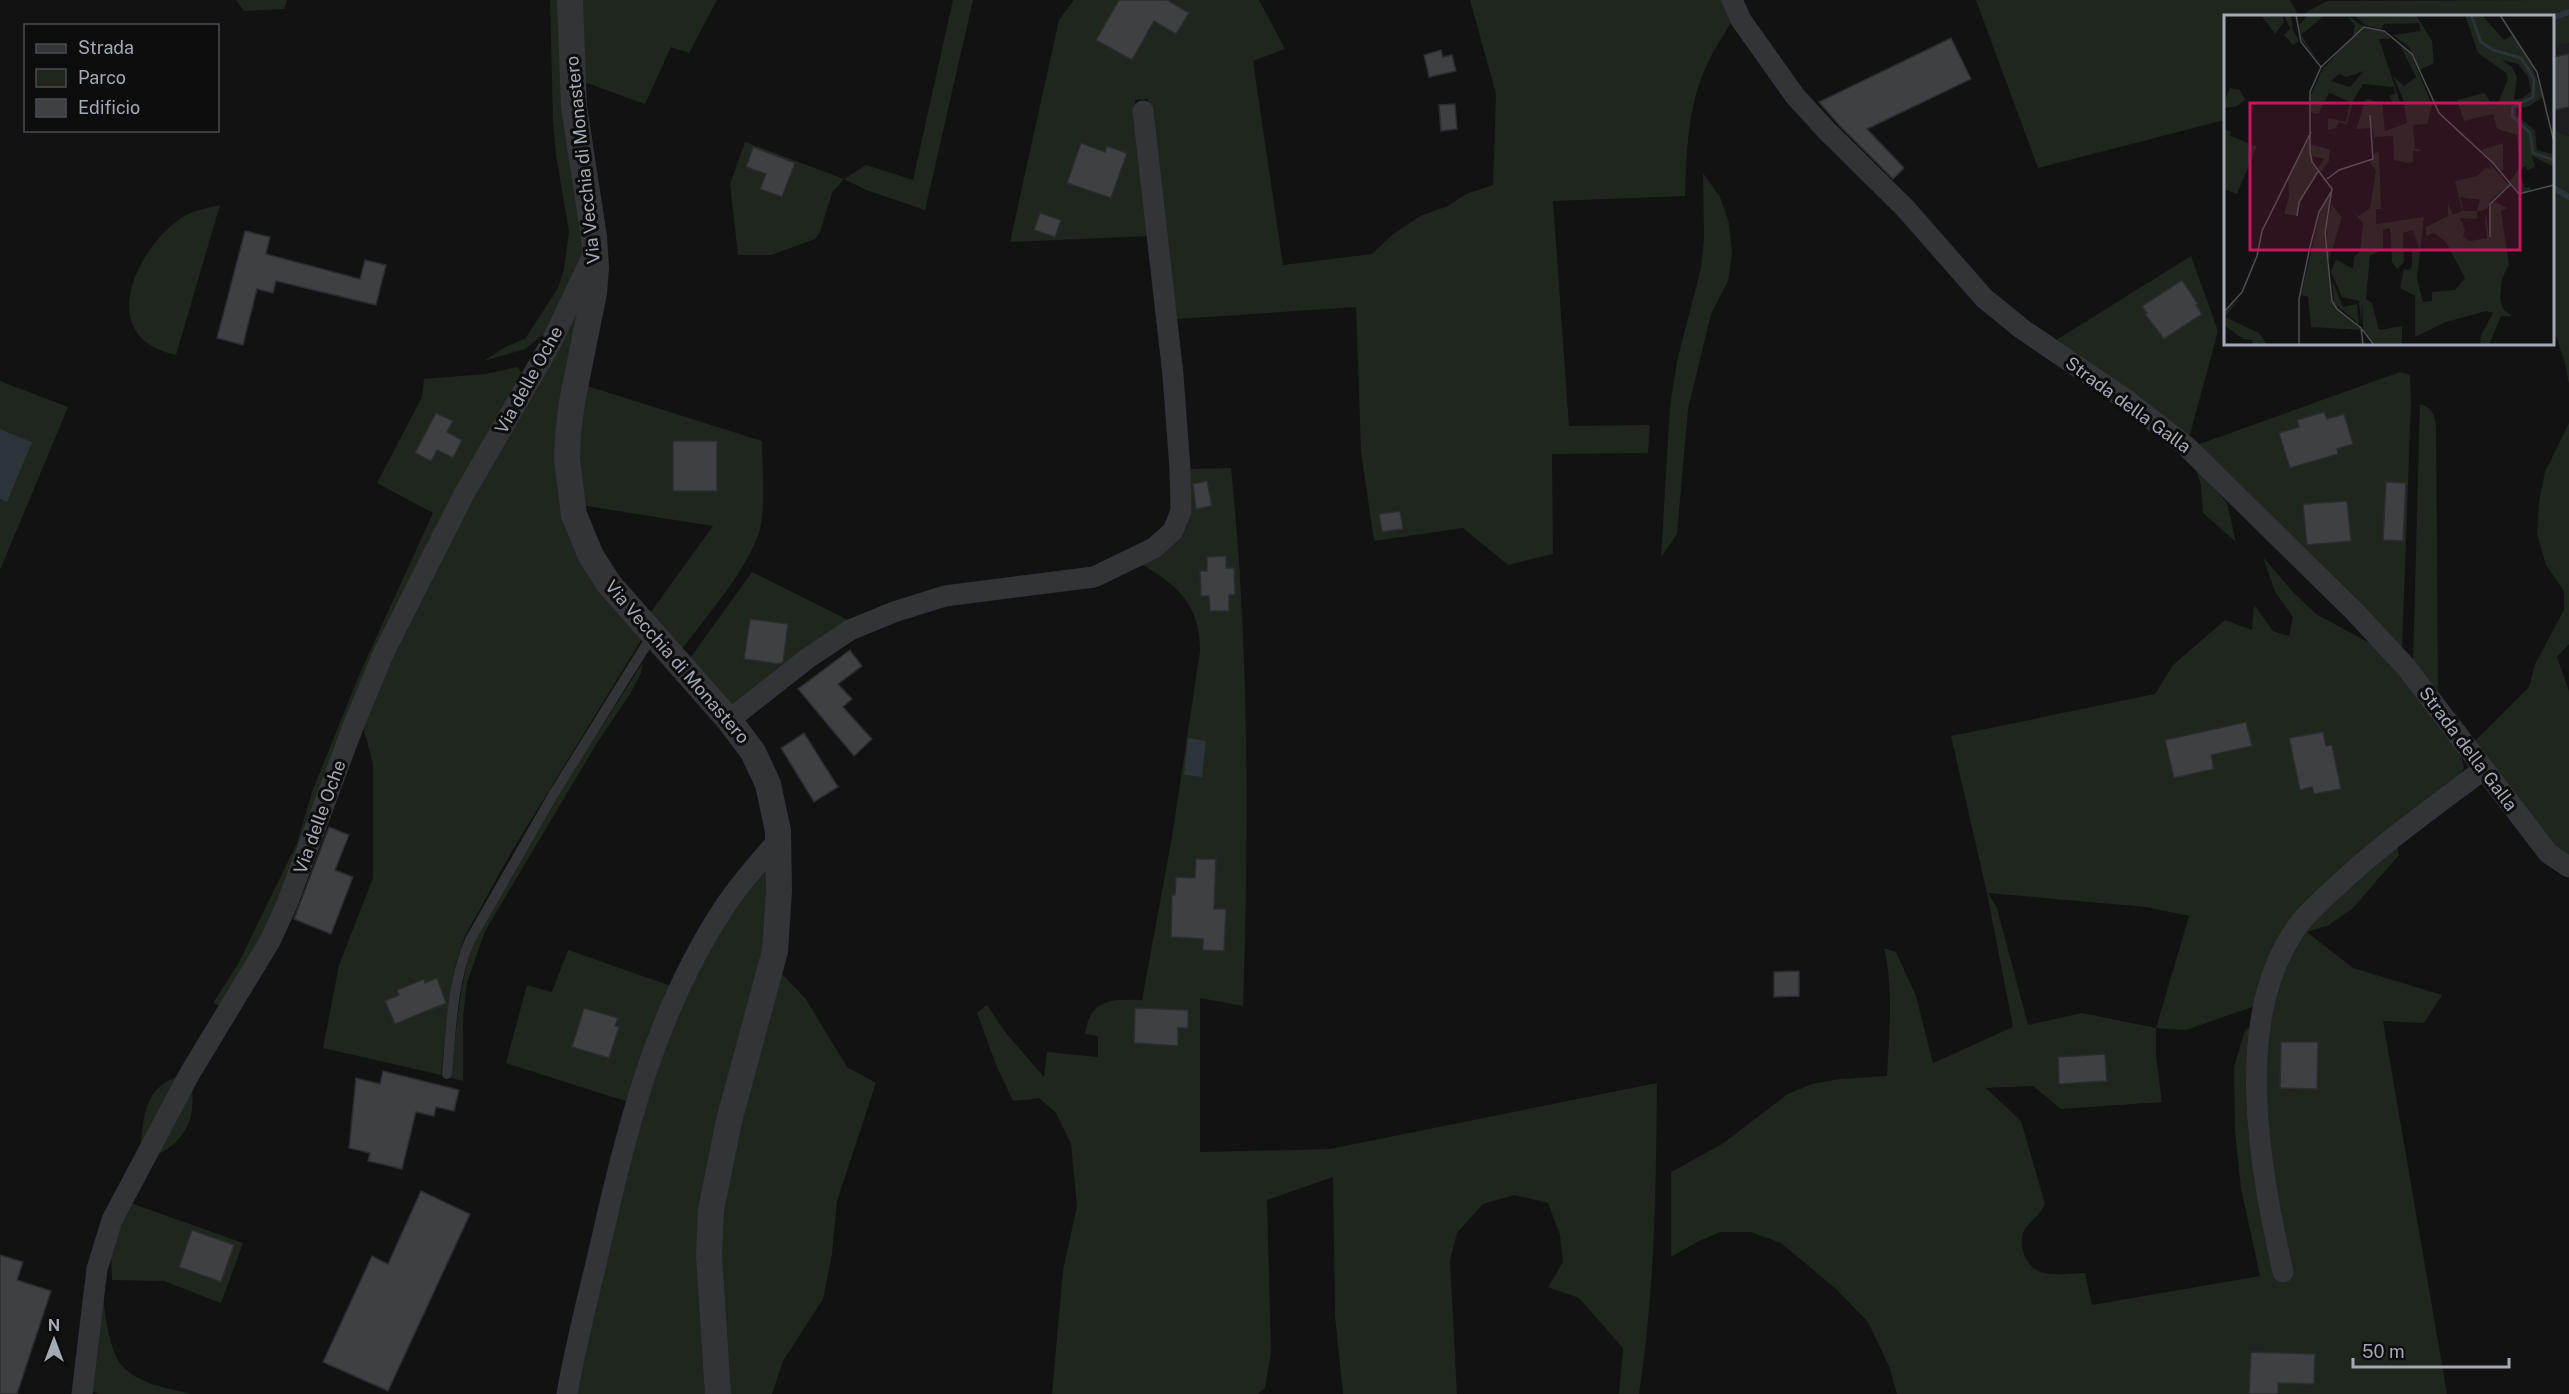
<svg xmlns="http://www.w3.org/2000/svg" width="2569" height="1394" viewBox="0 0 2569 1394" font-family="'Public Sans',sans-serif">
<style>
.built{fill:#1e1e20}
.green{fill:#1e261e;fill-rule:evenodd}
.water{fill:#2a3439}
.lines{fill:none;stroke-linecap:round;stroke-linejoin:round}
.stream{stroke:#2a3439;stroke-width:6}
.building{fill:#3e4043;stroke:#2c2c2f;stroke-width:1.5}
.service{stroke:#333438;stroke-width:10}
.minor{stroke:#333438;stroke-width:21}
.tertiary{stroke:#333438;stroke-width:26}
.labels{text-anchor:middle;stroke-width:6;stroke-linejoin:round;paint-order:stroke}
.street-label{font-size:18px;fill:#a3aab4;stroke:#0d0d0e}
.inset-river{fill:none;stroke:#2a3439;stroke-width:3}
.inset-road{fill:none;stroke:#4c4f53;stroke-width:1.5}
.view{fill:#c2185b;fill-opacity:0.15;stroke:#c2185b;stroke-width:3}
.inset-edge{fill:none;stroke:#a3aab4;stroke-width:3}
</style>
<rect width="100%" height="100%" fill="#121213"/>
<polygon class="built" points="2569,43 2569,136 2553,129 2553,46"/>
<g class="green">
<polygon points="236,0 287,0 284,9 244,11"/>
<polygon points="550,0 561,0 583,253 544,334 525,349 484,361 505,347 525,339 558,288 564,269 569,232 556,155 553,121"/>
<polygon points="579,0 717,0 689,53 671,47 645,104 581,81"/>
<polygon points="953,0 973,0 925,210 866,190 844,179 832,193 820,232 815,239 771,255 738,255 730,184 745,142 844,179 866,165 913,180"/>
<path d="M1074,0h185l26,49 -32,12 30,204 89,-11 20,-19 28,-19 28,-10 18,-12 27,-9 3,-91 -26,-94h255l8,19c-9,16 -20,31 -27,48 -19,41 -19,85 -21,129l-132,5 16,225 81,-1 -2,28 -96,1 1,100 -45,11 -45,-37 -89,13 -13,-89 -5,-145 -179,12 -29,-220 -13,1 15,136 -140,6 49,-222z"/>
<polygon points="1976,0 2290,0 2299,16 2327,1 2569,0 2569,43 2553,46 2552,16 2226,16 2225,120 2038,168"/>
<polygon points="2552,129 2569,136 2569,385 2565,363 2553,327"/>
<polygon points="1703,173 1720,197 1729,223 1732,254 1728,281 1711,314 1688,409 1677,534 1661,557 1670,406 1677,361 1701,268 1704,238"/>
<path d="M220,205l-44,150c-81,-17 -42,-104 5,-137 11,-7 26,-10 39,-13z"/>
<polygon points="2191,256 2218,331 2189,438 2053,342"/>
<polygon points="586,287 560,462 641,638 640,642 512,851 465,936 456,963 450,995 441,1075 323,1048 339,965 373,878 373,764 362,723 382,677 457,524"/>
<polygon points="518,367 522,374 511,399 273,918 220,1006 213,1003 238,964 297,843 312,792 360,673 433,513 377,483 422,397 424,379 485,374"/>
<polygon points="2400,372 2410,375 2411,403 2402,650 2197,445"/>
<polygon points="0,381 68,407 0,570"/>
<path d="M584,385l178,56c0,28 4,61 -2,88 -10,38 -56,90 -80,123l-32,-36 65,-90 -133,-21 -4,-34z"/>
<path d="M2420,404c12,4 14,10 16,21l2,269 -25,-33z"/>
<polygon points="2569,423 2569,644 2557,657 2569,691 2569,858 2560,854 2475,741 2529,687 2535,664 2564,610 2564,591 2546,565 2537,534 2539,501 2545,472"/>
<polygon points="2194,464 2227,503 2236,542 2203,513 2201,485"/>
<path d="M1231,468c18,178 18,359 12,538l-43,-8v154l130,-3 327,-66c-1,104 -2,208 -18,311h-20l4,-46 -44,-50 -31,-11 15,-25 -3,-27 -12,-32 -34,-8 -31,9 -26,29 -7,27 7,134h-114l-8,-78 -2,-139 -66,23 4,152 -6,36 -7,6h-206l11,-124 14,-64 -6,-62 -15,-31 -17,-15 -26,3 -16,-34 -20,-54 10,-8 19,28 38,44 3,-25 51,5v-21l-13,-2c5,-36 27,-35 57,-34l30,-163 28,-186c0,-46 -22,-66 -59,-87 12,-8 30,-15 39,-26 15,-17 9,-48 10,-69z"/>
<path d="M2263,557l30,35 23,22 57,31 25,27 63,83 3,12 -3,8 -113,90 -93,141 -69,24 -30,-2v28l6,46 -101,7 -28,-23 -47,2 35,33 24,83c-7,14 -12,14 -20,25 -4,6 -4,16 -2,22 8,30 37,23 62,22l7,32 168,-29 -19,-88 -6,-56 -1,-65 11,-37 6,-3 22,151c-7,-81 -19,-179 34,-248 25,-32 60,-57 90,-84l2,9 -46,53 -24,17 -22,7 46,36 89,27 -18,28 -41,-2 64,373h-550l-8,-28 -21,-44 -32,-33 -55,-46 -30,-11h-31l-21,9 -28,16v-85l51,-28 66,-50 24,-10 28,-5 47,-3c2,-43 7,-86 -3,-128l12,4 20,44 17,67 80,-36 -26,-134 -36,-157 204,-42 18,-29 52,-45 27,10 2,-25 19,26 16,5 4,-19 -18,-25zM1988,893l158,14 43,9 -33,112 -74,-15 -54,12 -31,-117z"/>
<polygon points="752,572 852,622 731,709 688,661"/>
<path d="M643,662l-2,11 -11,21 -33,49 -112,188 -18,52 -4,33v65l-12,-3c5,-46 8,-91 22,-135l94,-162z"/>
<polygon points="773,858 773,905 713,1157 711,1394 574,1394 627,1159 665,1038 730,910"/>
<polygon points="568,950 671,986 628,1102 506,1063 527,985 552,992"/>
<polygon points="777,969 805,998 847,1067 876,1083 837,1201 832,1254 823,1299 783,1361 772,1394 726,1394 719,1214"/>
<path d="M181,1075l-41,76c4,-33 2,-63 41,-76z"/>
<path d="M193,1081c-1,9 0,19 -1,28 -2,23 -20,41 -41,48z"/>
<polygon points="128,1202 243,1243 221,1303 164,1281 112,1280 111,1256"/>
<path d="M101,1279c3,23 6,74 24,90 18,16 43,19 66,25h-92l-10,-3z"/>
</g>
<g class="water">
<polygon points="0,429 32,442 7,502 0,499"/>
<polygon points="1188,738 1206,741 1202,777 1184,775"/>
</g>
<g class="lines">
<g class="stream">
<polyline points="2552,18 2569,12"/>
<polyline points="2552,187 2569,197"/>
</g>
</g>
<g class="building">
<polygon points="1119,0 1167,0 1189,13 1176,34 1154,21 1132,60 1096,40"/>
<polygon points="1951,38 1971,79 1867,129 1904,168 1893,179 1840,126 1819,102"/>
<polygon points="1441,50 1443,57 1452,55 1456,71 1429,77 1424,55"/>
<polygon points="2569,54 2569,107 2553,110 2553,57"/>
<polygon points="1455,104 1457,129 1441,131 1439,105"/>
<polygon points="1081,143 1105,152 1107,146 1127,153 1111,198 1067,183"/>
<polygon points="753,147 795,163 782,197 760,189 766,174 746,167"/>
<polygon points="1040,213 1061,220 1055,237 1034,230"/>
<polygon points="245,231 270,237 266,254 360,279 365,260 386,265 376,305 276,281 273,293 257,289 243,345 217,338"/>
<polygon points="2182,280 2198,304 2196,305 2202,314 2164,339 2145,314 2147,313 2142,306"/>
<polygon points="2324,412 2327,419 2344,414 2353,444 2337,449 2338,454 2290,468 2279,433 2299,427 2297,420"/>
<polygon points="436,413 453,421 447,432 462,440 453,458 437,450 431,461 415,453"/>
<rect x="673" y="441" width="44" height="50"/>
<polygon points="1207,481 1212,506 1196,509 1193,484"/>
<polygon points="2386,482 2406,483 2403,541 2383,540"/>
<polygon points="2347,501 2351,541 2307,545 2303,504"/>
<polygon points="1400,511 1403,529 1382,532 1379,514"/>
<polygon points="1226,556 1226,568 1234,568 1235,595 1229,595 1229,611 1210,611 1209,596 1201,596 1200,571 1207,571 1207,557"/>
<polygon points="750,619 788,624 783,662 779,664 744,659"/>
<polygon points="850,650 862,666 838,684 852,699 843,707 872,739 854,756 798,689"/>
<polygon points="2246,722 2252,746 2211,755 2214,769 2174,778 2165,740"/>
<polygon points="2323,732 2326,746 2332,745 2341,789 2314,794 2312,787 2300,790 2289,738"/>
<polygon points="804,733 838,787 814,802 781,748"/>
<polygon points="329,827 349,835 335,870 353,877 331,934 294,919"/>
<polygon points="1196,859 1216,859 1214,909 1226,909 1224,951 1203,950 1203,939 1171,937 1172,895 1175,895 1176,877 1195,878"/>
<polygon points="1799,971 1799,996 1774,997 1774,972"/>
<polygon points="437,978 446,1003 395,1024 385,1001 399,995 397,990 424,979 425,983"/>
<polygon points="584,1008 618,1018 615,1026 619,1027 609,1058 572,1047"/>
<polygon points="1135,1008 1188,1010 1188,1028 1178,1028 1178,1046 1134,1043"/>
<polygon points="2281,1042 2318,1042 2317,1089 2280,1088"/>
<polygon points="2105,1054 2107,1081 2059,1084 2058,1057"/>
<polygon points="383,1071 459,1090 454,1111 436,1107 434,1116 416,1112 402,1169 368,1161 370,1153 349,1148 356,1078 380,1084"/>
<polygon points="421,1191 470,1214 388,1391 323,1362 372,1256 388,1264"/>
<polygon points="192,1230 234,1245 221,1282 179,1267"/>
<polygon points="0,1255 23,1262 17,1280 51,1291 17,1394 0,1394"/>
<polygon points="2251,1352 2315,1354 2314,1384 2278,1383 2278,1394 2249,1394"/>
</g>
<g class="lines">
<path class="service" d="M447,1074c4,-44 5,-93 23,-134l83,-145 100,-161"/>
<g class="minor">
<polyline points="1732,0 1741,20 1795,96 1826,130 1905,208 1984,298 2022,329 2128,401 2186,446 2355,612 2406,667 2548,853 2569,867"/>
<polyline points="729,720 808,658 850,630 894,612 945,596 1094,577 1154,548 1173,531 1181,511 1180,469 1173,375 1143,111"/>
<path d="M2283,1272c-23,-103 -53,-258 17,-349 11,-14 25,-26 38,-38 46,-43 97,-79 146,-116"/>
<polyline points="82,1394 97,1269 112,1220 190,1073 270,941 287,904 354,724 384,652 463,496 550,345 594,253"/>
<path d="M567,1394c9,-52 23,-104 35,-156 26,-116 56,-231 123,-332 16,-24 35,-45 54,-67"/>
</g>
<polyline class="tertiary" points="570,0 574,107 594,237 596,267 594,293 572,402 568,434 567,459 574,515 591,556 609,584 729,720 753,752 768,784 778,831 779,891 775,951 729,1121 711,1210 709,1256 718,1394"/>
</g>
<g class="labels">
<g class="street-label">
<text transform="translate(583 160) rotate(-96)" y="6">Via Vecchia di Monastero</text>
<text transform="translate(529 380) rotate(-61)" y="6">Via delle Oche</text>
<text transform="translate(2128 405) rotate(36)" y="6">Strada della Galla</text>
<text transform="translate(677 662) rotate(49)" y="6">Via Vecchia di Monastero</text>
<text transform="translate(2468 749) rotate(53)" y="6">Strada della Galla</text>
<text transform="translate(320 817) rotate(-70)" y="6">Via delle Oche</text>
</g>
</g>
<g transform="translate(2224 15)">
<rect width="330" height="330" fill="#121213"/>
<path d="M37,0h21l2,7 -9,12zM60,0h11l-4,2 2,13 6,11 -6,4 -9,-10 6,-7zM84,0h17l-24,20 18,27 -17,-21 -3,-16zM123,0l17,12 19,4 8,8h-12l21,63 -7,2 -4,-8 6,-2 -1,-7 -31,-3 -10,17 -6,24 -8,-3 -3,6 -8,2v-12l18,4 4,-20 -21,-9 -11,21 -7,-2v-17l11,-25 31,-34 2,-10zM140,56l-14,16 -19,-6 8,-7 7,3zM130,0h62l16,26 2,22 -14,7 -11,-23 -16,-12 28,-4 -2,-8 -35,1 -3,5 -16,-4zM241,0h17l22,25 8,-5 20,30 11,32 -14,9 -13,3 1,7 18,14 2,20 15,4v-18l2,31 -22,-11 3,11 -8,3 -2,-4 -6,6 6,16 5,-1 2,4 -13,2 -9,-12 10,-14 -3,-32 -20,-6 -4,-15 -29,7 -7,-21 28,-7 7,12 6,-2 10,-24 -2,-6 -28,-20zM278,45l16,4 10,13 3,14 -8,7 -9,2 3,-23 -5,-10zM176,30l11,9 21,51 -5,19 -14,1 2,23 8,3h-10v11l-4,1 -15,-3 -1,-24 -19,1 -4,-23 1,14 -15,1 10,-30 16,4 3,28 22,-8 -4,-24 -10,-23 11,10 12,-9zM6,73l10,2 5,9 -7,7 -13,2 -1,8v-13zM0,114l7,3 -1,4 27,10 -20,48 -13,-5zM87,118l-2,16 8,22 -13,22 -8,23 -12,-2 5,-18 -1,-17zM279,128v29l-22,-22zM87,129l19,6 -1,11 -8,11 -3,-4 6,-9 -13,-3zM155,137l2,57h-5v15l48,-7 -7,61 6,24 9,-1v-9l23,-2 10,-12 -19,-36 -12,-9 -8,3v-9l22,-11v-13l5,12 9,-4 -7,-30 22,-5 10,-9 4,3 -3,-8 21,23 -18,15 -4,9 -10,3v7l-17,-1 5,12 -2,6 7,5 17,-3 -2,-16 1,-10 3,25v-27l4,-9 14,7 -6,3 8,53 -7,15 -2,19 3,11 9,7h-11l-12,29h-9l1,-10 12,-22 -7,-2 -40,11 -31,15v-41l-15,-8 4,-19 5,1 3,-4v-17l8,2 -7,-21 -10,3 1,29 -7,7 -5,-7 -2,-34 -7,2v19l-13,7 -4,43 6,4 7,27 23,-4v19h-27l-12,-17 -1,-28 -1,22 -2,-21 -17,-4 -11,-25 5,-13 17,10 1,-12 6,-6 3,-27 -10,-14 6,6 11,-8 6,-38 -6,-7 5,-10zM236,182l20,3 -3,11h-14zM107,179l-7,41 8,67 29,28 -50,-3 -3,-30 -7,-2 20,-86zM108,190l10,12 -14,46 -2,-37zM108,265l11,27 14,-3 2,20 -25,-21zM15,284l-14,18 34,16 8,12h-14l-1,-5 -9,-1 -19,-14v-12z" fill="#1e261e" fill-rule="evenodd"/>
<path class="inset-river" d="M247,0l10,27 12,8 28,8 9,14 4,8 -1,17 -20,10 -1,9 18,17 3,20 21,7"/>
<path class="inset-road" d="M72,0l5,27 20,25 -11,25v60l2,10 20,27 -7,44 7,68 5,8 24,19 2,17M276,0l37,57 17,70M97,52l43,-40 20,4 28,23 27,59 54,50 26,31 35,-9M103,164l12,-9 34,-11 -3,-44M73,201l2,-14 20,-32M266,222v-33l21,-20M0,297l18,-20 15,-36 5,-25 49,-99M138,314l12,16M75,330v-46l11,-52 9,-35 12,-20"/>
<path class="view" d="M26,88h270v147h-270z"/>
<rect width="330" height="330" class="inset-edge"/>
</g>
<rect x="24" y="24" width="195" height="108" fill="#0d0d0e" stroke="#494c50" stroke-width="1.5"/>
<rect x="36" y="44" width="30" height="9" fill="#333438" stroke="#494c50" stroke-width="1.5"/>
<text x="78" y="54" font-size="18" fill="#a3aab4">Strada</text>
<rect x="36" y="69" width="30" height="18" fill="#1e261e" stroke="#494c50" stroke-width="1.5"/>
<text x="78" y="84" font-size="18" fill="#a3aab4">Parco</text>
<rect x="36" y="99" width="30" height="18" fill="#3e4043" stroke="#494c50" stroke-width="1.5"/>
<text x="78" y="114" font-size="18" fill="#a3aab4">Edificio</text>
<g transform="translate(54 1340)" stroke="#0d0d0e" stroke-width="4.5" paint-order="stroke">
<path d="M0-4.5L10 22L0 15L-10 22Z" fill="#a3aab4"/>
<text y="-9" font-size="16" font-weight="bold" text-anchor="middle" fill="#a3aab4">N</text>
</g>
<path d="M2353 1358v9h156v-9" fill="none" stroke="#a3aab4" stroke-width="3"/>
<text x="2362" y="1358" font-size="18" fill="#a3aab4" stroke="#0d0d0e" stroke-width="4.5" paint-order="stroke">50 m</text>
</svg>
